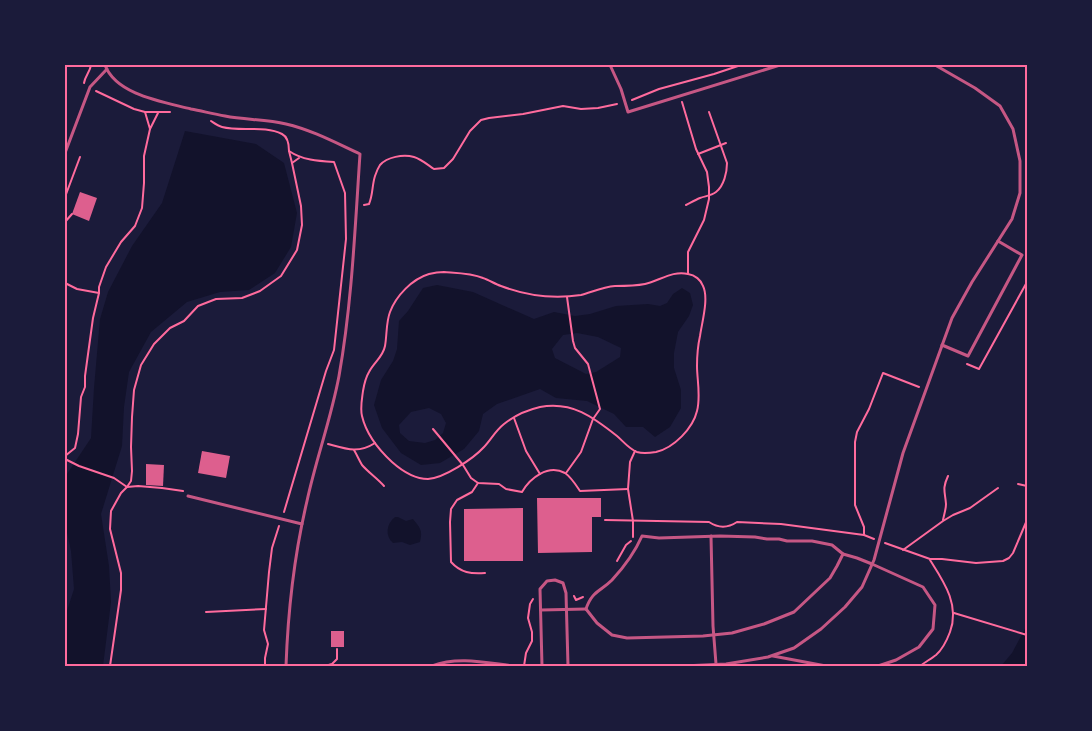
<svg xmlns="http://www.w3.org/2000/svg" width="1092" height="731" viewBox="0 0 1092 731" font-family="'Titillium Web',sans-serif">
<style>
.water{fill:#12122b;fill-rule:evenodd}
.building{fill:#dd5f8e}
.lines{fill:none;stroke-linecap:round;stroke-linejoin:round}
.path{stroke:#ff6b9d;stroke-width:2}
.service{stroke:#c65784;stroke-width:3}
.neatline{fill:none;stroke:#ff6b9d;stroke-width:2}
</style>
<rect width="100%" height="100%" fill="#1b1b3a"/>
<g class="water">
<polygon points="185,131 256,144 284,163 297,213 291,247 275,273 249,290 220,292 187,302 151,332 129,372 124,407 122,446 101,514 109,566 111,602 103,666 65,666 65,617 74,589 71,551 65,523 65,483 67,474 91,438 94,388 100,319 108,292 132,246 162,203"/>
<path d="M437,285l36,7 61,27 20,-7 21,4 15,-2 26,-8 32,-2 12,2 7,-3 6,-9 9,-6 8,5 3,12 -4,11 -11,16 -4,21v15l7,22v18l-11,19 -15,10 -12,-10h-17l-12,-13 -27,-13 -31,-3 -16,-9 -43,15 -14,10 -4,17 -15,18 -24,14 -19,2 -20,-12 -19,-25 -8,-23 7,-25 12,-19 4,-12 2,-28 9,-10 15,-23zM577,333l21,4 23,11 -1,9 -24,15 -10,2 -31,-16 -3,-9 11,-14zM429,408l12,6 5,9 -3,10 -8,7 -10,3 -16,-2 -9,-8 -1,-8 12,-13z"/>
<path d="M395,517h3l8,4 7,-2c7,9 10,11 7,23l-10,3 -8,-3 -9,1c-8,-7 -7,-19 2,-26z"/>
<polygon points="1027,625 1027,666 1001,666 1012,653"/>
</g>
<g class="building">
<polygon points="80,192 97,198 89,221 72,214"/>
<polygon points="202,451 230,456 226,478 198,473"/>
<polygon points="146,464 164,465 163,486 146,485"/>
<polygon points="537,498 601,498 601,517 592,517 592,552 538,553"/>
<polygon points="523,508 523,561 464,561 464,509"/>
<rect x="331" y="631" width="13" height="16"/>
</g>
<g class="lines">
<g class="path">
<path d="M84,83c1,-7 6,-11 7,-18"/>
<polyline points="96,91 134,109 145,112 150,129 158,113"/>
<polyline points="632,100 659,89 714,74 741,65"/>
<polyline points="682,102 696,149 707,172 709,187 709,199 704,220 688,252 688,274"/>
<polyline points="145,112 170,112"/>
<path d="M211,121c3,2 7,5 11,6 19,5 42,-2 60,7 6,3 7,10 7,17 13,9 29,10 45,11l11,31 1,46 -12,111 -8,21 -42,141"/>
<polyline points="289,151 292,163"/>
<polyline points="698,154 726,143"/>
<polyline points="65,197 80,157"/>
<path d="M364,205l5,-1c4,-9 3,-19 6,-28 1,-3 3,-8 5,-11 7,-8 23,-11 34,-8 7,2 14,8 20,12l10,-1 9,-9 17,-28 11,-11 8,-2 34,-4 40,-8 18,3 17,-1 19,-4"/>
<path d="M686,205c4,-2 9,-5 14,-7 5,-2 11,-2 16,-6 8,-6 11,-20 11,-29l-18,-51"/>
<polyline points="65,222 72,214"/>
<path d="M444,272c13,1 27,1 39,6 6,2 12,6 18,8 26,10 53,13 80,9 11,-3 22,-8 34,-9 10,0 20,0 30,-2 14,-3 28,-14 43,-10 7,1 13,6 15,12 6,12 -1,36 -3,50 -2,9 -3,20 -3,30 0,14 4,30 0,45 -4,17 -23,37 -41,41 -6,1 -13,2 -19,0 -8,-3 -14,-11 -20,-16 -24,-19 -45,-35 -77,-29 -13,3 -26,9 -36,17 -9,7 -13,16 -20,23 -11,12 -40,31 -56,32 -13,0 -27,-9 -36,-17 -13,-12 -26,-29 -30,-46 -2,-8 0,-17 1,-25 1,-6 3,-14 6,-19 5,-10 14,-15 16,-26 2,-11 1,-24 5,-34 6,-16 22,-33 39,-38 4,-1 10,-2 15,-2z"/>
<polyline points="65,283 77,289 99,293"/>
<polyline points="967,364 979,369 1027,282"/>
<polyline points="514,418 526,451 540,474"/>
<polyline points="1027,425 1027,429"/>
<path d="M433,429l30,36 8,13 7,5 21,1 7,5 16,3c8,-14 26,-28 43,-19 6,4 11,12 15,18l48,-2"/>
<path d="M328,444c18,5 30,10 47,-1"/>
<path d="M354,450c3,5 5,10 8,15 7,8 15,13 22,21"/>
<polyline points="65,456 75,448 78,434 81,397 85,387 85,376 93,318 99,293 99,287 106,267 121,242 135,226 142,208 144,183 144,156 150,129"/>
<polyline points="65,459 79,466 114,478 127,487 138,486 162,488 183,491"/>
<polyline points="566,473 581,452 593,419 600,409 588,364 575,348 573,341 567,297"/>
<path d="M478,483l-6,9 -15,8 -6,9 -1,13 1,40c10,11 20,12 34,11"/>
<polyline points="1018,484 1027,486"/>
<path d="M605,520l104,2c9,6 19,6 28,0l44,2 83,11 10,4"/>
<path d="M943,520c1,-5 3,-11 3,-16 -1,-13 -4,-15 2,-28"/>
<polyline points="864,535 864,527 855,505 855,442 857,432 869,409 883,373 919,387"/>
<polyline points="633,537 633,521 628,489 630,462 635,451"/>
<polyline points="885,543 930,559 942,559 976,563 1003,561 1009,558 1013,553 1027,520"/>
<polyline points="903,550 943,521 953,515 970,508 998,488"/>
<polyline points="617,561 626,545 631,541"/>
<polyline points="574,596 576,600 583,597"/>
<polyline points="206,612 266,609"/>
<polyline points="954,613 1027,635"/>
<polyline points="110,666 121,590 121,573 110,529 111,511 121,493 127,487 131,481 132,471 131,447 132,417 134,390 141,365 154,344 170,328 184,321 198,306 216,299 242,298 260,291 281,276 297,250 302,225 301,206 292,163 299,158"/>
<polyline points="265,666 265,658 268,644 264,630 269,572 272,548 279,526"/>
<polyline points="325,666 332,664 337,659 337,649"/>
<polyline points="524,666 526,653 532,641 532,632 528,618 530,604 533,599"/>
<path d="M920,666c5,-4 11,-7 16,-11 7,-6 11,-15 14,-23 10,-27 -6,-50 -20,-72"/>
</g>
<g class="service">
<path d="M105,65c11,30 59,37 86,44 11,2 22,5 34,7 20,4 41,3 61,8 26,6 50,19 74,30 -5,74 -8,149 -21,222 -8,43 -23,83 -32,125 -13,55 -19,109 -21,165"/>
<polyline points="610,65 621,89 628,112 780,65"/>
<polyline points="65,153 90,87 107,69"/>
<polyline points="942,345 968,356 1022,255 998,241"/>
<polyline points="188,496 302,524"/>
<polyline points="711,536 713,626 716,664"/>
<polyline points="586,609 597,623 612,635 627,638 703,636 732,633 764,624 794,612 830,578 837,566 843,554 857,558 872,564 923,587 935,605 933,629 919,647 896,660 878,666"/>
<path d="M586,609c6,-18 14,-17 26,-29 12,-13 23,-28 30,-44l17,2 61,-2 35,1 12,2h12l8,2h25l20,4 11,9"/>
<polyline points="541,610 586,609"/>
<polyline points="773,656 826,666"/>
<path d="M432,666c26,-10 55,-3 82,0"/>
<polyline points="542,666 540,589 547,581 555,580 563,583 566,593 568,666"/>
<polyline points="683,666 726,664 768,657 794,648 821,629 845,607 862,587 874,560 903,453 952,318 972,282 1012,219 1020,193 1020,161 1013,129 1000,106 975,88 935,65"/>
</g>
</g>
<rect width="1092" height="731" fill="none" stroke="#1b1b3a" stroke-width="132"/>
<rect x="66" y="66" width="960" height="599" class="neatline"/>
</svg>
